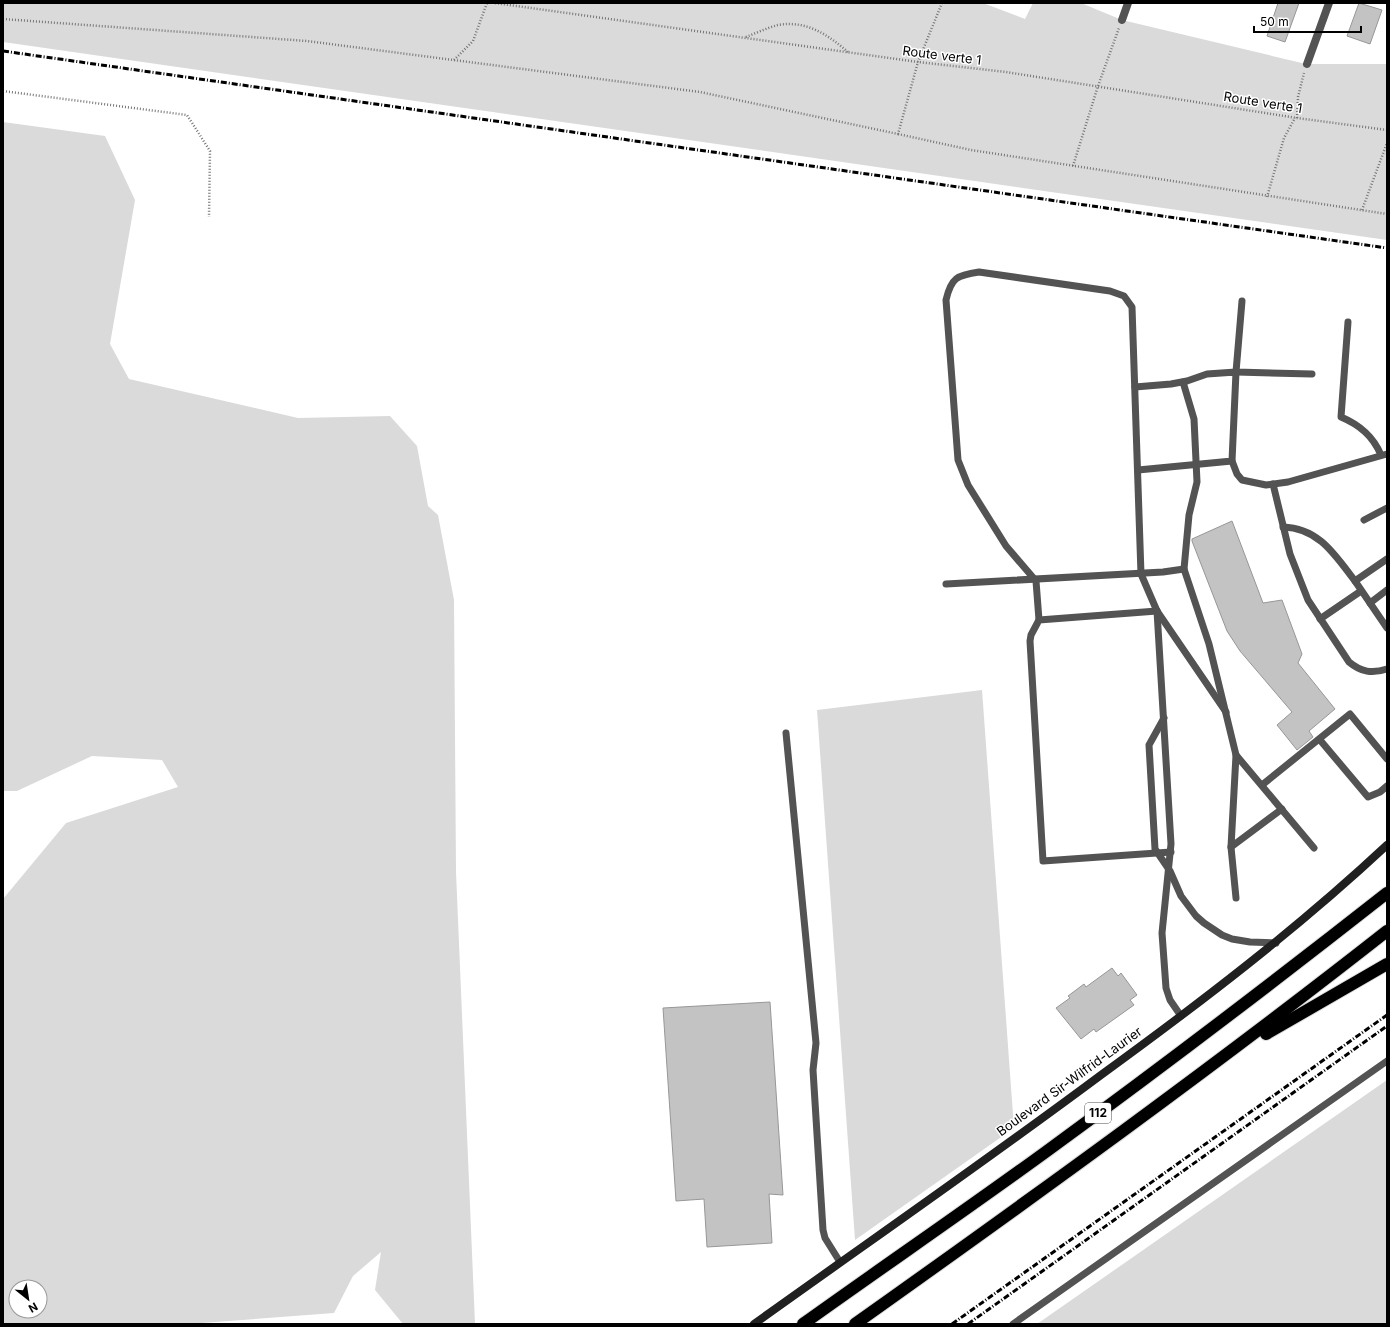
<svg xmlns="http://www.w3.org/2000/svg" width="1390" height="1327" viewBox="0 0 1390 1327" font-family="Inter,sans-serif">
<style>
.green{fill:#dadada;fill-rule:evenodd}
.building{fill:#c3c3c3;stroke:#979797}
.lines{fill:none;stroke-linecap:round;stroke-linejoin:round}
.highway-casing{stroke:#dbdbdb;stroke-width:14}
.path{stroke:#757575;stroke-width:2.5;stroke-dasharray:1 2;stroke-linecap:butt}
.lane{stroke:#535353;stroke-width:7}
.street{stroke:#535353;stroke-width:8}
.secondary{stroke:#202020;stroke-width:8}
.highway{stroke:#000;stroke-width:12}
.rail{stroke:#000;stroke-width:3;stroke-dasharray:6 2 1 2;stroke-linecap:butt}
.labels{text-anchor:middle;stroke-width:3;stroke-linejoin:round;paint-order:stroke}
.shield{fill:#fff;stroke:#4c4c4c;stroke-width:1}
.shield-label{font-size:12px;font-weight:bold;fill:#000}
.street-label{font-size:13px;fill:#000;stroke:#fff}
</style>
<rect width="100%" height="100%" fill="#fff"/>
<g class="green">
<polygon points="3,3 983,3 1025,19 1033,3 1081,3 1122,20 1306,64 1387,64 1387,240 3,42"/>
<path d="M3,122l102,14 30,64 -25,144 19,35 169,39 92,-2 27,30 11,60 10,9 16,85 2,272 19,452h-72l-28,-34 6,-38 -28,24 -19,37 -146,11h-185v-425l63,-76 112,-36 -16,-27 -70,-4 -75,35h-14zM16,1287h24v24h-24z"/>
<polygon points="982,690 1014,1128 855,1240 817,710"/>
<polygon points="1387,1080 1387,1324 1037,1324"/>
</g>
<g class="building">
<polygon points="1278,3 1299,3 1285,42 1267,36"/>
<polygon points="1359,3 1382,10 1370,44 1347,36"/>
<polygon points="1232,521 1263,603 1282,600 1302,654 1298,663 1335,709 1309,731 1313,737 1297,750 1277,725 1292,712 1240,651 1227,631 1192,541 1192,539"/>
<polygon points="1112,968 1118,976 1121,973 1137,995 1130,1000 1134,1005 1096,1032 1094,1029 1081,1039 1056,1008 1070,998 1068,996 1084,984 1086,987"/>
<polygon points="770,1002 783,1195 769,1194 772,1243 707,1247 704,1199 676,1201 663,1008"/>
</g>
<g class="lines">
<defs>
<g id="highway">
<polyline points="1266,1034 1387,964"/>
<path d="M803,1324c81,-58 163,-114 244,-173 115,-84 228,-170 340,-258"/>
<path d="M855,1324c180,-128 359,-257 532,-393"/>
</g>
</defs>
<use href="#highway" class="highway-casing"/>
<g class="path">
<polyline points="495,3 918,62 1006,72 1297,118 1387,130"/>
<polyline points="3,19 307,41 700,92 898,134 918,62 942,3"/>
<path d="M746,37c10,-4 21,-9 32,-12 29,-5 50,10 70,27"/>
<polyline points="454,60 473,41 487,3"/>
<polyline points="3,91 187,115 210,151 209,217"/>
<polyline points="1297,118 1298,97 1304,73"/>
<polyline points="898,134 971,150 1387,214"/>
<polyline points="1073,166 1098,86 1119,28"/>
<polyline points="1267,197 1284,138 1295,118"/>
<polyline points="1362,210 1387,143"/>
</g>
<g class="lane">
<polyline points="1242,301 1236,372 1312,374"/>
<path d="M1348,322l-7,95c19,8 32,19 40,38"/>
<polyline points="1183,382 1194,419 1197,482 1189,515 1184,569"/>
<polyline points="1135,387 1171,384 1187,381 1207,374 1236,372 1232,461 1138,470"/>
<polyline points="1232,461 1237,474 1242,480 1266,485 1288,482 1387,454"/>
<path d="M1273,484l17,70 18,46 41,62c12,10 23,12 38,7"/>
<polyline points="1364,520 1387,508"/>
<path d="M1283,527c36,1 52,28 72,54"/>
<polyline points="1387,559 1355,581 1387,628"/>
<polyline points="946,584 1163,572 1184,569 1209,644 1236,755 1314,848"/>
<polyline points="1370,603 1387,590"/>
<polyline points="1157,611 1039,620 1031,635 1030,641 1043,861 1171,852"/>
<polyline points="1157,611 1171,844 1162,933 1166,988 1170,1000 1181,1016"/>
<polyline points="1320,619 1361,591"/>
<path d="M1039,620l-3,-39 -30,-35 -38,-61 -10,-25 -12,-160c5,-22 11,-25 33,-28l131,19 14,5 8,11 9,267 16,37 69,101"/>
<polyline points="1164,718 1149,745 1155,849 1170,871 1181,896 1196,916 1204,923 1222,935 1232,939 1250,942 1276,943"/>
<polyline points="786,733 816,1043 813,1070 823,1230 825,1238 840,1262"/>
<polyline points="1320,740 1368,797 1380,792 1387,786"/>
<polyline points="1236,755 1231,847 1282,809"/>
<polyline points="1262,785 1350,714 1387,759"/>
<polyline points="1231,847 1236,898"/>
<polyline points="1013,1324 1387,1061"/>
</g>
<g class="street">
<polyline points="1122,20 1128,3"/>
<polyline points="1307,64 1329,3"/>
</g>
<path class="secondary" d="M754,1324c116,-83 233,-164 347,-249 99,-72 196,-146 286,-230"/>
<use href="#highway" class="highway"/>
<g class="rail">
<polyline points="3,51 1387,248"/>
<polyline points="952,1324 1387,1015"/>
<polyline points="968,1324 1387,1026"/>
</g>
</g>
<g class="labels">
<rect class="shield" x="1085" y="1103" width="26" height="20" rx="3"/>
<g class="shield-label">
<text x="1098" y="1117">112</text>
</g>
<g class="street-label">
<text transform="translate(942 55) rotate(7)" y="5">Route verte 1</text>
<text transform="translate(1263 102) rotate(9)" y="5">Route verte 1</text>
<text transform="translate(1069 1081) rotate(-36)" y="5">Boulevard Sir-Wilfrid-Laurier</text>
</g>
</g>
<rect width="1390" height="1327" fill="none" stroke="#000000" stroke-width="8"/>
<g transform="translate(28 1299) rotate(150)"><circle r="19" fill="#ffffff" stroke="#999999"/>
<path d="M0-3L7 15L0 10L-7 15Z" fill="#000000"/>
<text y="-6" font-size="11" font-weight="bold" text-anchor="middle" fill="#000000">N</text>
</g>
<path d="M1254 26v6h107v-6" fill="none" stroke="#000000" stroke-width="2"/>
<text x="1260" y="26" font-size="12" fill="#000000" stroke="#ffffff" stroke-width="3" paint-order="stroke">50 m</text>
</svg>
